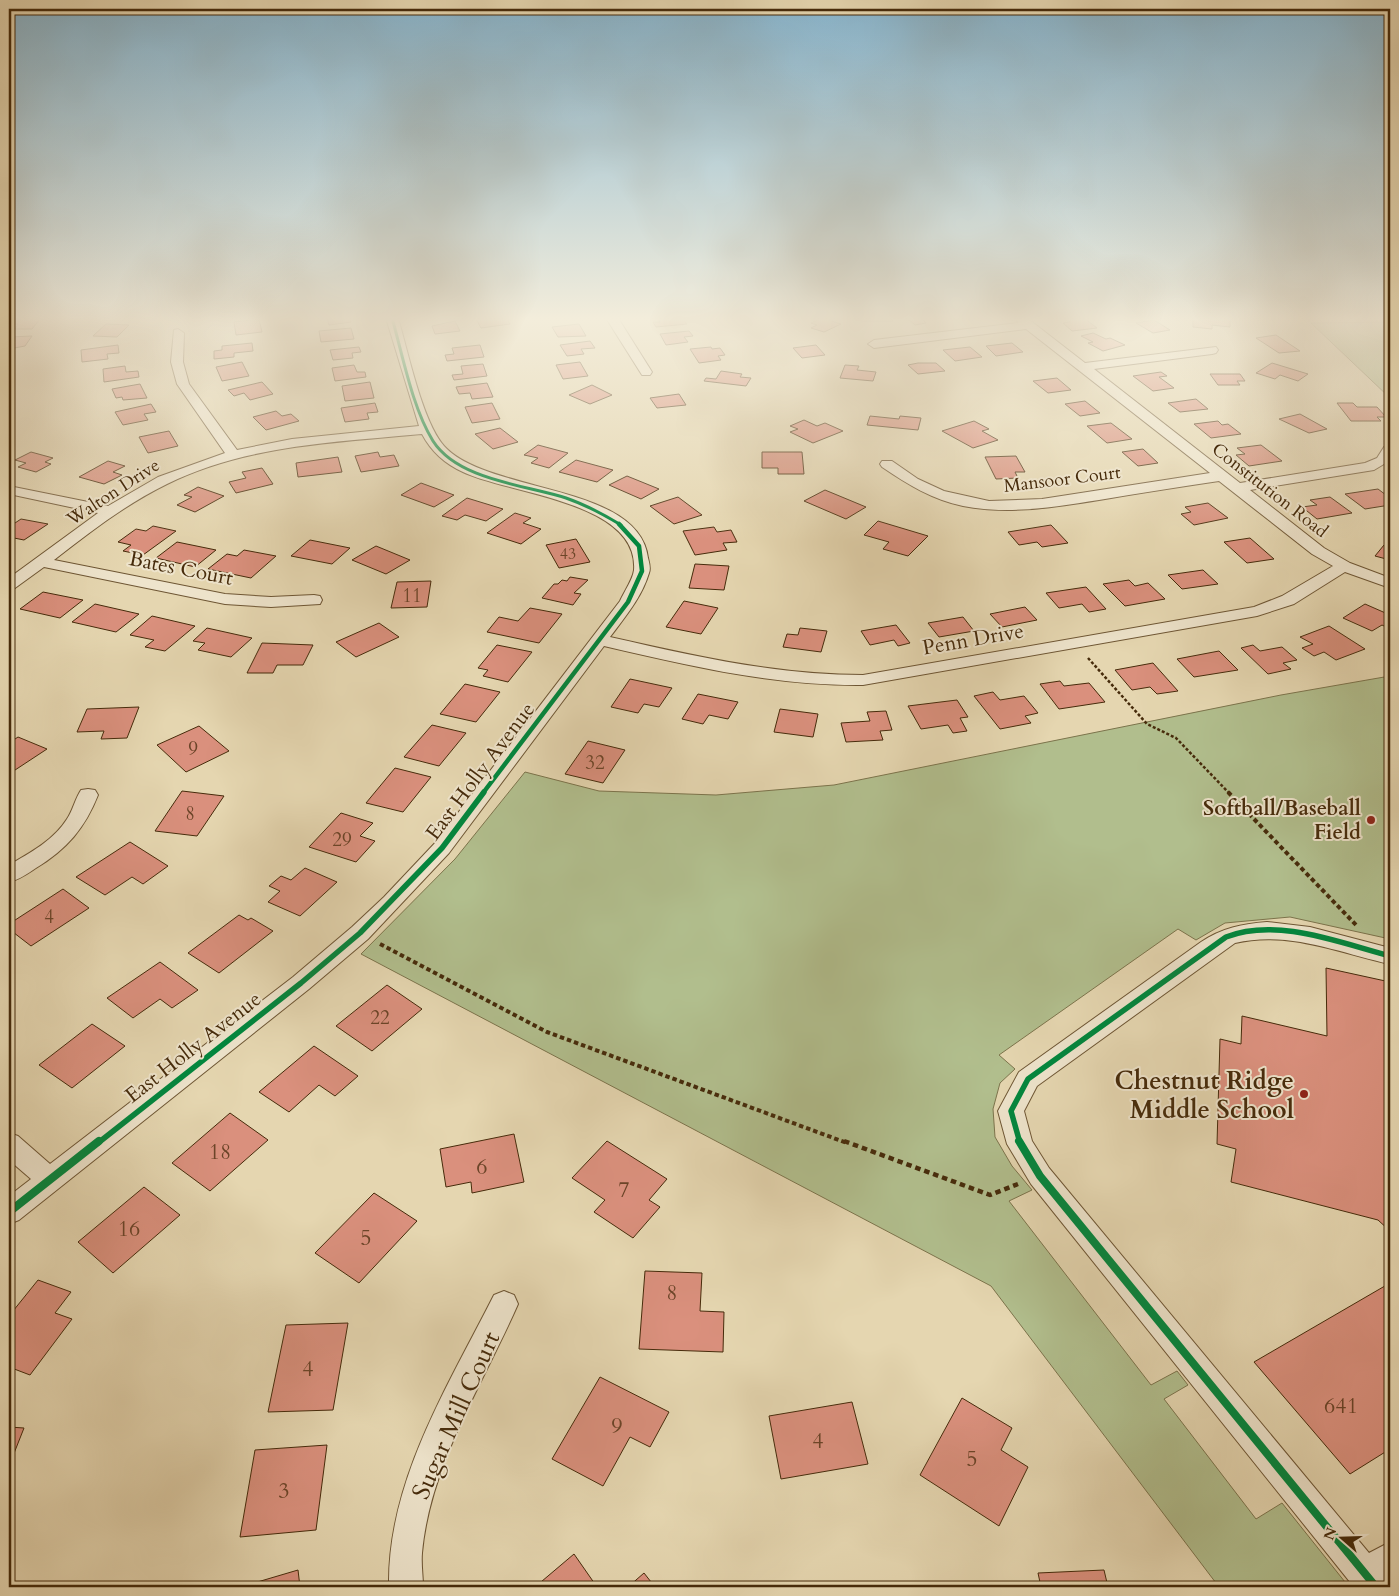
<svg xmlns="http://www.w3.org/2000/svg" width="1399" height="1596" viewBox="0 0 1399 1596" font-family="Cardo,serif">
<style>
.green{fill:#b1be8d;stroke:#7c744c}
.building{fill:#da907d;stroke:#462b0b}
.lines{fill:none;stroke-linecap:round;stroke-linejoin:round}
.minor-casing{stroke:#6e5634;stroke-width:2}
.path-far2{stroke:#462b0b;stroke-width:2.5;stroke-dasharray:3 2;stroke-linecap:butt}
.path-far1{stroke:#462b0b;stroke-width:4;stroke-dasharray:4.5 3;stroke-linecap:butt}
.path{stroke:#462b0b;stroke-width:4.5;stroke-dasharray:5.5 4;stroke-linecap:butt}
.minor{fill:#eee4cc;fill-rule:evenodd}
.cycleway-far3-casing{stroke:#eee4cc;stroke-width:5}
.cycleway-far2-casing{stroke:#eee4cc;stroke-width:7}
.cycleway-far1-casing{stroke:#eee4cc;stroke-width:9}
.cycleway-casing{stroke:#eee4cc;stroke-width:11}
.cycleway-far3{stroke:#00873e;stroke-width:3}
.cycleway-far2{stroke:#00873e;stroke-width:4.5}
.cycleway-far1{stroke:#00873e;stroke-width:5.5}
.cycleway{stroke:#00873e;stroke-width:8}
.poi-dot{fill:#8f2418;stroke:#eee4cc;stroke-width:2}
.labels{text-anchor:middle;stroke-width:4;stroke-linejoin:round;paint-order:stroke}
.far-number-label{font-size:16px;fill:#6b4428}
.far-street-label{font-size:18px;fill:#462b0b;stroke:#eee4cc}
.number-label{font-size:19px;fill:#6b4428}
.street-label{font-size:21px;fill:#462b0b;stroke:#eee4cc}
.poi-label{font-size:21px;font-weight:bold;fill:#462b0b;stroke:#eee4cc;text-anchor:end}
.near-number-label{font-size:22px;fill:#6b4428}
.near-poi-label{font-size:25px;font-weight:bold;fill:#462b0b;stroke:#eee4cc;text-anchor:end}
.near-street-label{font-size:25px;fill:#462b0b;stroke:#eee4cc}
</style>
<rect width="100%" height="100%" fill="#e5d6b0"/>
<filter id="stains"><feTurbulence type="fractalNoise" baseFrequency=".004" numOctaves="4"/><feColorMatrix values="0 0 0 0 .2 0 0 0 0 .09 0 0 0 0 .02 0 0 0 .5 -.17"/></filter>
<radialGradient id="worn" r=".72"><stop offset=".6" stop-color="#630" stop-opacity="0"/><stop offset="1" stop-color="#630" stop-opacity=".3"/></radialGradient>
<g class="green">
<polygon points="1390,322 1390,398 1311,323"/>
<polygon points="1390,676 1390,939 1290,917 1225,923 1196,940 1178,929 999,1055 1015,1069 1000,1083 993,1109 995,1137 1012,1166 1032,1190 1009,1201 1151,1385 1177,1371 1188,1385 1164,1399 1256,1519 1282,1503 1349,1587 1219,1587 991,1286 361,954 455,859 525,772 599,791 716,795 834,785 1281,695"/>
</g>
<g class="building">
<polygon points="17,318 35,318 40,319 32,329 15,329 18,324 12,324"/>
<polygon points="327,318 350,318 351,322 329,325"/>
<polygon points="488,318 489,320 506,318 510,324 481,328 476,319"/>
<polygon points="658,318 682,318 687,324 656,327 653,322 660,322"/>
<polygon points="822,318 841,324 824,332 811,328 817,325 811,323"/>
<polygon points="857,318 890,318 893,321 861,321"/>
<polygon points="907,318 940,318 923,320 926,323 915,325"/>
<polygon points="1065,318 1084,318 1097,328 1072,331 1063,323 1070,322"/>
<polygon points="1193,318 1230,319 1230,327 1212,325 1212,329 1193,327"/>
<polygon points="259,319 262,332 236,335 234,322"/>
<polygon points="1154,320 1170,330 1153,333 1136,323"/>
<polygon points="455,321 460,331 435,334 432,326"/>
<polygon points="106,324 129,325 117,337 93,336"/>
<polygon points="579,324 586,336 558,337 552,327"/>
<polygon points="351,328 354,339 321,342 319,331"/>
<polygon points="689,331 693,336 684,337 688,342 666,345 660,334"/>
<polygon points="1093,333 1106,339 1110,338 1125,345 1103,351 1088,343 1093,342 1081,336"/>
<polygon points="1276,335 1300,351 1279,353 1256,338"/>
<polygon points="32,336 25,346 9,349 11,337"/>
<polygon points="590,341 595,348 581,349 584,354 567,356 560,345"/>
<polygon points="252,343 253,351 234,353 234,357 214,359 214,351 222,350 222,346"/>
<polygon points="1012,343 1023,352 996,356 986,346"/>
<polygon points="118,345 119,353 107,354 108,359 82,362 81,350"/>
<polygon points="480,345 484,357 447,361 445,355 454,354 452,348"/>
<polygon points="816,345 825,355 802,358 793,348"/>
<polygon points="359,347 361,352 352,353 353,358 333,360 330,350"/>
<polygon points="711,347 712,349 720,348 725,355 718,356 721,360 699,363 690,349"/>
<polygon points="970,347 982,357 955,361 943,350"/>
<polygon points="242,362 249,376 222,381 216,367"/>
<polygon points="580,362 588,376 563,379 556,365"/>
<polygon points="918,363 936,363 945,371 918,374 908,365"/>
<polygon points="1272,363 1308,374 1298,381 1280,375 1275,379 1256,373"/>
<polygon points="483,364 487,376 454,380 452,375 463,374 461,366"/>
<polygon points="354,365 357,372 365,372 366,377 335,381 332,368"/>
<polygon points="845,365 859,366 857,370 876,372 873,381 840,378"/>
<polygon points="125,366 126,372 138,371 139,377 104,382 103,369"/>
<polygon points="721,371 742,374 740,377 751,378 746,386 704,381 706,378 716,379"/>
<polygon points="1161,372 1167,376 1159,377 1174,388 1153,391 1133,376"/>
<polygon points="1210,374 1240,374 1245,381 1237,381 1240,385 1218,385"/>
<polygon points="1057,378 1071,390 1048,393 1033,381"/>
<polygon points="262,382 273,394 250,400 244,393 234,396 228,390"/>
<polygon points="370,382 374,398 345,401 342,386"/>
<polygon points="487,383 493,397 472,399 470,393 459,394 456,387"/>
<polygon points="140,384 147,398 123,400 122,397 116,398 112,389"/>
<polygon points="592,385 612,395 590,404 569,395"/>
<polygon points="679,394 686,405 657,408 650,398"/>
<polygon points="1196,399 1208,409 1180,412 1168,403"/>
<polygon points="1085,401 1100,413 1080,416 1065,404"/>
<polygon points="375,403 378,412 367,413 369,419 345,422 341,408"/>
<polygon points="492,403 500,419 472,423 465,407"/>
<polygon points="1337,403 1353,403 1357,407 1377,407 1386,417 1377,417 1381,421 1351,421"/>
<polygon points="151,404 156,412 144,414 148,420 123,425 115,412"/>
<polygon points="276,411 282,416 291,414 299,421 266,430 253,417"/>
<polygon points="1300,414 1327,429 1309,433 1279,419"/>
<polygon points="870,416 899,419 900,416 921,418 918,430 867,425"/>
<polygon points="804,420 817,426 825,423 843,431 813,443 790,432 798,429 790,426"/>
<polygon points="974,421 989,429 982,431 998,440 973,448 942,431"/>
<polygon points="1218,421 1222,425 1228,424 1241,434 1211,438 1194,424"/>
<polygon points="1111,423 1132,439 1107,443 1087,426"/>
<polygon points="500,428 518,442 493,449 475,434"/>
<polygon points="169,431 178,446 148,453 139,437"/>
<polygon points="538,445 568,453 549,468 531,463 538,458 524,455"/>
<polygon points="1261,445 1282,461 1249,466 1236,455 1245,454 1237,448"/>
<polygon points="1143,449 1158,463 1138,466 1122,452"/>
<polygon points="31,452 53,458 45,462 51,464 36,472 18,467 26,463 15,460"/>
<polygon points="378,452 380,457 394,455 399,466 361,472 355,456"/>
<polygon points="762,452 802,452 804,474 778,474 778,468 762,468"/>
<polygon points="1016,456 1025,472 1015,472 1018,478 996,479 985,457"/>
<polygon points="338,457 342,472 298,477 296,463"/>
<polygon points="576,460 613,470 597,482 559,472"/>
<polygon points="108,461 125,466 113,472 122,475 104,484 79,477"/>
<polygon points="262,468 273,484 236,493 229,482 246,478 242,472"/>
<polygon points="627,476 659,489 641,499 609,485"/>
<polygon points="421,483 454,495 434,507 401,495"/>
<polygon points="198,487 224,496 195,512 177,505 192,497 184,495"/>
<polygon points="1378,489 1390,498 1390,505 1365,509 1345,494"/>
<polygon points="825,490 866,507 846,519 804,501"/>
<polygon points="678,497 702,515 674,524 650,506"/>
<polygon points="1330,497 1352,513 1317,519 1302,507 1317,505 1310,500"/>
<polygon points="467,498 503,509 486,521 465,515 457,520 442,516"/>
<polygon points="1208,503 1228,518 1194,525 1181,514 1191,512 1185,507"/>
<polygon points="515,513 531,518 523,523 541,529 521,544 487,533"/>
<polygon points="21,519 48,524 24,540 9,537 9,527"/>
<polygon points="878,521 928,536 908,556 883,549 889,542 864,535"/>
<polygon points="1051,525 1068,543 1042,547 1037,542 1019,545 1008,532"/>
<polygon points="153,526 176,531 143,555 123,551 131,545 118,542 136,529 146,531"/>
<polygon points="714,527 717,532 731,530 737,542 723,543 727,550 695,555 683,531"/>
<polygon points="1250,538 1274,559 1247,563 1224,542"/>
<polygon points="576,539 590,562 559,568 546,545"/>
<polygon points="310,540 350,548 332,564 291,556"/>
<polygon points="177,542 216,550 195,567 156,558"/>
<polygon points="1384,545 1390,547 1390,560 1375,556"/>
<polygon points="376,546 410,560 386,574 352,560"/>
<polygon points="244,550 276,556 251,578 208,569 227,554 237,556"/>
<polygon points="695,564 729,566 724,590 689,588"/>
<polygon points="1203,570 1218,584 1182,589 1168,575"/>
<polygon points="570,577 588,580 574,593 581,594 573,605 542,598 554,584 558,584 562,580 567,581"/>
<polygon points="1129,580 1135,586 1148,583 1165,599 1125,606 1103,584"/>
<polygon points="431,581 427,607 391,608 397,582"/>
<polygon points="1086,587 1106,609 1089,612 1082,604 1059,608 1046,593"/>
<polygon points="43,592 83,600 60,618 20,609"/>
<polygon points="684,601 718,608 701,634 666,627"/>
<polygon points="95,604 139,614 116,632 72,622"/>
<polygon points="1365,604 1390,615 1390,629 1382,625 1372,631 1343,618"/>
<polygon points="1025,607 1037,620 1002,627 990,614"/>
<polygon points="530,608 562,614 539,643 487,632 499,617 518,621"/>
<polygon points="152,616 195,626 165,651 145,647 154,640 130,635"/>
<polygon points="963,617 974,631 939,637 928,623"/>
<polygon points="379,623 399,637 356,657 336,642"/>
<polygon points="896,625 910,643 898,646 894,640 870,645 861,631"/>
<polygon points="1329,626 1365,649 1336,660 1324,652 1314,656 1302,648 1313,644 1300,637"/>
<polygon points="207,628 252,638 231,657 198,650 205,643 193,641"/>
<polygon points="800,628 827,631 821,652 783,647 787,634 798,635"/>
<polygon points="262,643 313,645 303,665 277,665 273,673 247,673"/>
<polygon points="497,645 532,652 508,682 483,676 488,670 478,668"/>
<polygon points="1253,645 1260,651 1282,647 1297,660 1283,663 1291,669 1268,674 1241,648"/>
<polygon points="1219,651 1238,670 1194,677 1177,659"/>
<polygon points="1153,663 1178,691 1157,694 1150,687 1132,690 1115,670"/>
<polygon points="630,679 672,688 659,707 644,704 638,713 611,707"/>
<polygon points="1060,681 1064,686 1089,683 1105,702 1059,709 1040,684"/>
<polygon points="465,684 500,692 476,722 440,714"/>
<polygon points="993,692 1000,700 1024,696 1038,713 1025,716 1031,723 1000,729 974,696"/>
<polygon points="698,694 738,702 728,719 709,715 703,724 682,719"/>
<polygon points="957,700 968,717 960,718 967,731 953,733 948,725 921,729 908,706"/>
<polygon points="139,707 127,738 101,739 104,731 77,732 87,709"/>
<polygon points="780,709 818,714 813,737 774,732"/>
<polygon points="886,711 892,730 880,731 883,740 846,742 841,723 870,721 867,712"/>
<polygon points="432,725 466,733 439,766 404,757"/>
<polygon points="199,726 229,751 186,772 157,745"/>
<polygon points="18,737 47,749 9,774 9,743"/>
<polygon points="588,741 625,750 603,783 565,774"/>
<polygon points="395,768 431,777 403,812 366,803"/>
<polygon points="182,791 224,796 197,836 155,831"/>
<polygon points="341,813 373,823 360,836 375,841 356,862 309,847"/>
<polygon points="130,842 168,866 143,884 132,877 105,895 76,877"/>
<polygon points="305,868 337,882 300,916 268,902 280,891 269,886 281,876 291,880"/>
<polygon points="63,889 89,908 31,946 9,929 9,924"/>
<polygon points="239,915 248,920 251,918 273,931 219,973 188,953"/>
<polygon points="160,962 198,990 172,1008 160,999 133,1018 107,998"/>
<polygon points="1326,968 1390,982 1390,1231 1378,1220 1231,1182 1236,1149 1217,1144 1220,1039 1241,1044 1242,1016 1327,1036"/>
<polygon points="387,985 422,1009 372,1051 336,1026"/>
<polygon points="92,1024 125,1046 72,1088 39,1065"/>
<polygon points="314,1046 358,1076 335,1096 319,1085 289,1112 259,1092"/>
<polygon points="230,1113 268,1140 210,1191 172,1163"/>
<polygon points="514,1134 524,1182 472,1193 471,1182 446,1187 440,1149"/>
<polygon points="607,1141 667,1179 649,1200 660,1207 633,1238 594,1212 605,1200 572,1178"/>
<polygon points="144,1187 180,1215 113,1273 78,1242"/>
<polygon points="374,1193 417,1221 359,1283 315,1253"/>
<polygon points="645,1271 702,1273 700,1311 724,1312 723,1352 639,1349"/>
<polygon points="38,1280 71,1292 55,1313 72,1319 30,1375 9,1367 9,1316"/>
<polygon points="1390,1283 1390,1449 1350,1474 1254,1362"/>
<polygon points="348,1323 333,1410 268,1412 286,1325"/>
<polygon points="600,1377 669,1412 650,1447 630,1437 603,1486 552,1459"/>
<polygon points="962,1398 1012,1428 1001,1450 1028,1467 999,1526 920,1475"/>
<polygon points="852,1402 868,1464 781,1479 769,1416"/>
<polygon points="9,1427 24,1428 9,1466"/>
<polygon points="327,1445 316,1530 240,1537 255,1450"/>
<polygon points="574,1554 597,1587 535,1587"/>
<polygon points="298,1570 300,1587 254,1587 254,1583"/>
<polygon points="1104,1570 1108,1587 1041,1587 1038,1573"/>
<polygon points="644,1573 655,1587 628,1587"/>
</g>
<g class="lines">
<defs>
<g id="minor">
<path d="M386,318h12c10,33 24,103 46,128 43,48 195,37 204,112 1,4 3,10 1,15 -7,24 -24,44 -39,64 84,19 166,38 253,38l391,-68 28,-11 51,-30 -21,-12 -93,-73c-40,6 -80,12 -120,19 -45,7 -90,15 -136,6 -30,-6 -56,-22 -81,-39l-2,-3 2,-3h10l26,18 26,12 45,10 53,-2 168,-26 -184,-144 -152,19 -6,-4 6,-4 145,-17 -5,-5h13l58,45 131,-16 2,3 -2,3 -4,1 -118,15 146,114 125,-20 12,-5 7,-11 6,-1 -1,15 -15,9 -124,20 74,58 26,15 40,15v10l-45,-16 -51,32 -37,12 -394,69c-89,1 -173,-19 -259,-39l-155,207 -81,86 -59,50 -290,231 -10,4v-28l22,-17 -22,-19v-27l9,3 32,28 243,-187 59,-50 32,-30 51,-54 185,-242c4,-9 13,-22 14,-31 5,-69 -126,-76 -171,-98 -18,-8 -32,-21 -41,-38 -85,8 -177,11 -255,50 -41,20 -77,48 -113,76l171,34 46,3 43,-2 6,1 2,4 -2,4 -49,3 -46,-3 -181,-37 -29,21 -6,2v-12l89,-65 -89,-19v-8l99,20 50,-29 67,-24 -48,-69 -6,-22 3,-32 4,-1 6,4 -1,29 6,22 48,66 55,-11 127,-13z"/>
<polygon points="606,318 618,318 652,372 650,375 642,375"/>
<path d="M88,789l7,1 3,5c-13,33 -31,54 -62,73 -9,6 -17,12 -27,14v-17c21,-12 45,-25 58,-46 6,-9 8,-20 14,-29z"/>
<path d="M1267,922l43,5 80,21v16c-50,-11 -102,-34 -155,-21l-198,143 -13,25 8,30 17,27 320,385 21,-11v45h-36l-323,-403 -24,-40 -9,-33 21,-39 182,-130c21,-14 41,-18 66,-20z"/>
<path d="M504,1291l10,4 4,9c-35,80 -88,160 -96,249 -1,11 1,23 1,34h-34c-2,-105 59,-201 105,-292z"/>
</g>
</defs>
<use href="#minor" class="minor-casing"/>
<polyline class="path-far2" points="1088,658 1147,724 1176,738 1229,793"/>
<g class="path-far1">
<polyline points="1228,792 1358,927"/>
<polyline points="380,944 547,1032 847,1143"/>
</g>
<polyline class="path" points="844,1141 990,1195 1018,1184"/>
<use href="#minor" class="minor"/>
<defs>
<path id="cycleway-far3" d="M392,318c11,38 20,89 41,123 25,39 92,44 133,57 20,7 37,16 55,27"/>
<polyline id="cycleway-far2" points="483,793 628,602 642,571 639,546 619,524"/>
<g id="cycleway-far1">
<polyline points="98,1143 301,983 360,933 442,848 484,792"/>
<path d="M1020,1143l-9,-32 17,-32 198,-142c51,-20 114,6 164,19"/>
</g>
<g id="cycleway">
<polyline points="1019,1141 1040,1176 1376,1587"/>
<polyline points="9,1212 99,1141"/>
</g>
</defs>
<use href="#cycleway-far3" class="cycleway-far3-casing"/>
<use href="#cycleway-far2" class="cycleway-far2-casing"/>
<use href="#cycleway-far1" class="cycleway-far1-casing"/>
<use href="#cycleway" class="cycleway-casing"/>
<use href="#cycleway-far3" class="cycleway-far3"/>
<use href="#cycleway-far2" class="cycleway-far2"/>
<use href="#cycleway-far1" class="cycleway-far1"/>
<use href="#cycleway" class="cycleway"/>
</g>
<linearGradient id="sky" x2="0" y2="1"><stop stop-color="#87b6d0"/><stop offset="0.59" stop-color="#f3eddb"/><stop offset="1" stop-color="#f3eddb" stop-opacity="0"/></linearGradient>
<rect width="1399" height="541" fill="url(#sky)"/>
<g class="poi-dot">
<circle cx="1371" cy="820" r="5"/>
<circle cx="1304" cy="1094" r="5"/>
</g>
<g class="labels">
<g class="far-number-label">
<text x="568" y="559">43</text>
</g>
<g class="far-street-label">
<text transform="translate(1062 479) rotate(-7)" y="6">Mansoor Court</text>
<text transform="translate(1270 490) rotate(38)" y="6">Constitution Road</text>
<text transform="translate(113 492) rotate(-33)" y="6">Walton Drive</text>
</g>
<g class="number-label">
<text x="412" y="602">11</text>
<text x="193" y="755">9</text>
<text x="595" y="769">32</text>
<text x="190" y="820">8</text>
<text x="342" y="846">29</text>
<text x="49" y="923">4</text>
<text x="380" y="1024">22</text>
</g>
<g class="street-label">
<text transform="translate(181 568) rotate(11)" y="7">Bates Court</text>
<text transform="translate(973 639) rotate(-10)" y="7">Penn Drive</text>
<text transform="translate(480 771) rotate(-53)" y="7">East Holly Avenue</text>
<text transform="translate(193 1047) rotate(-38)" y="7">East Holly Avenue</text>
</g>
<g class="poi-label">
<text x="1361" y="815">Softball/Baseball<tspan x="1361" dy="24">Field</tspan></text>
</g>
<g class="near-number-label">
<text x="220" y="1159">18</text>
<text x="482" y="1174">6</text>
<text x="624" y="1197">7</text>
<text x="129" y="1236">16</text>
<text x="366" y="1245">5</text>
<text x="672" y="1300">8</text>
<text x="308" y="1376">4</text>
<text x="1341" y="1413">641</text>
<text x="617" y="1433">9</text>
<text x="818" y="1448">4</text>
<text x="972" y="1466">5</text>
<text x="284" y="1498">3</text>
</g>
<g class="near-poi-label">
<text x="1294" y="1089">Chestnut Ridge<tspan x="1294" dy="29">Middle School</tspan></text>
</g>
<g class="near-street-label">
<text transform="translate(455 1415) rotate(-66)" y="9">Sugar Mill Court</text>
</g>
</g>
<rect width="1399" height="1596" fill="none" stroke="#e5d6b0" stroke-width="30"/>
<rect x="10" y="10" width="1379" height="1576" fill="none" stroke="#462b0b" stroke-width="2.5"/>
<rect x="15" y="15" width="1369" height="1566" fill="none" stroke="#462b0b"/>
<g transform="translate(1342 1538) rotate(290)" stroke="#eee4cc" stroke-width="4" paint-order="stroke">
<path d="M0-4L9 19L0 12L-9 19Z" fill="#462b0b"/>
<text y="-8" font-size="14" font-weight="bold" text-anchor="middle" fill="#462b0b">N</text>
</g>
<rect width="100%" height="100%" filter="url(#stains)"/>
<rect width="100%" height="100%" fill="url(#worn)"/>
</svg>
